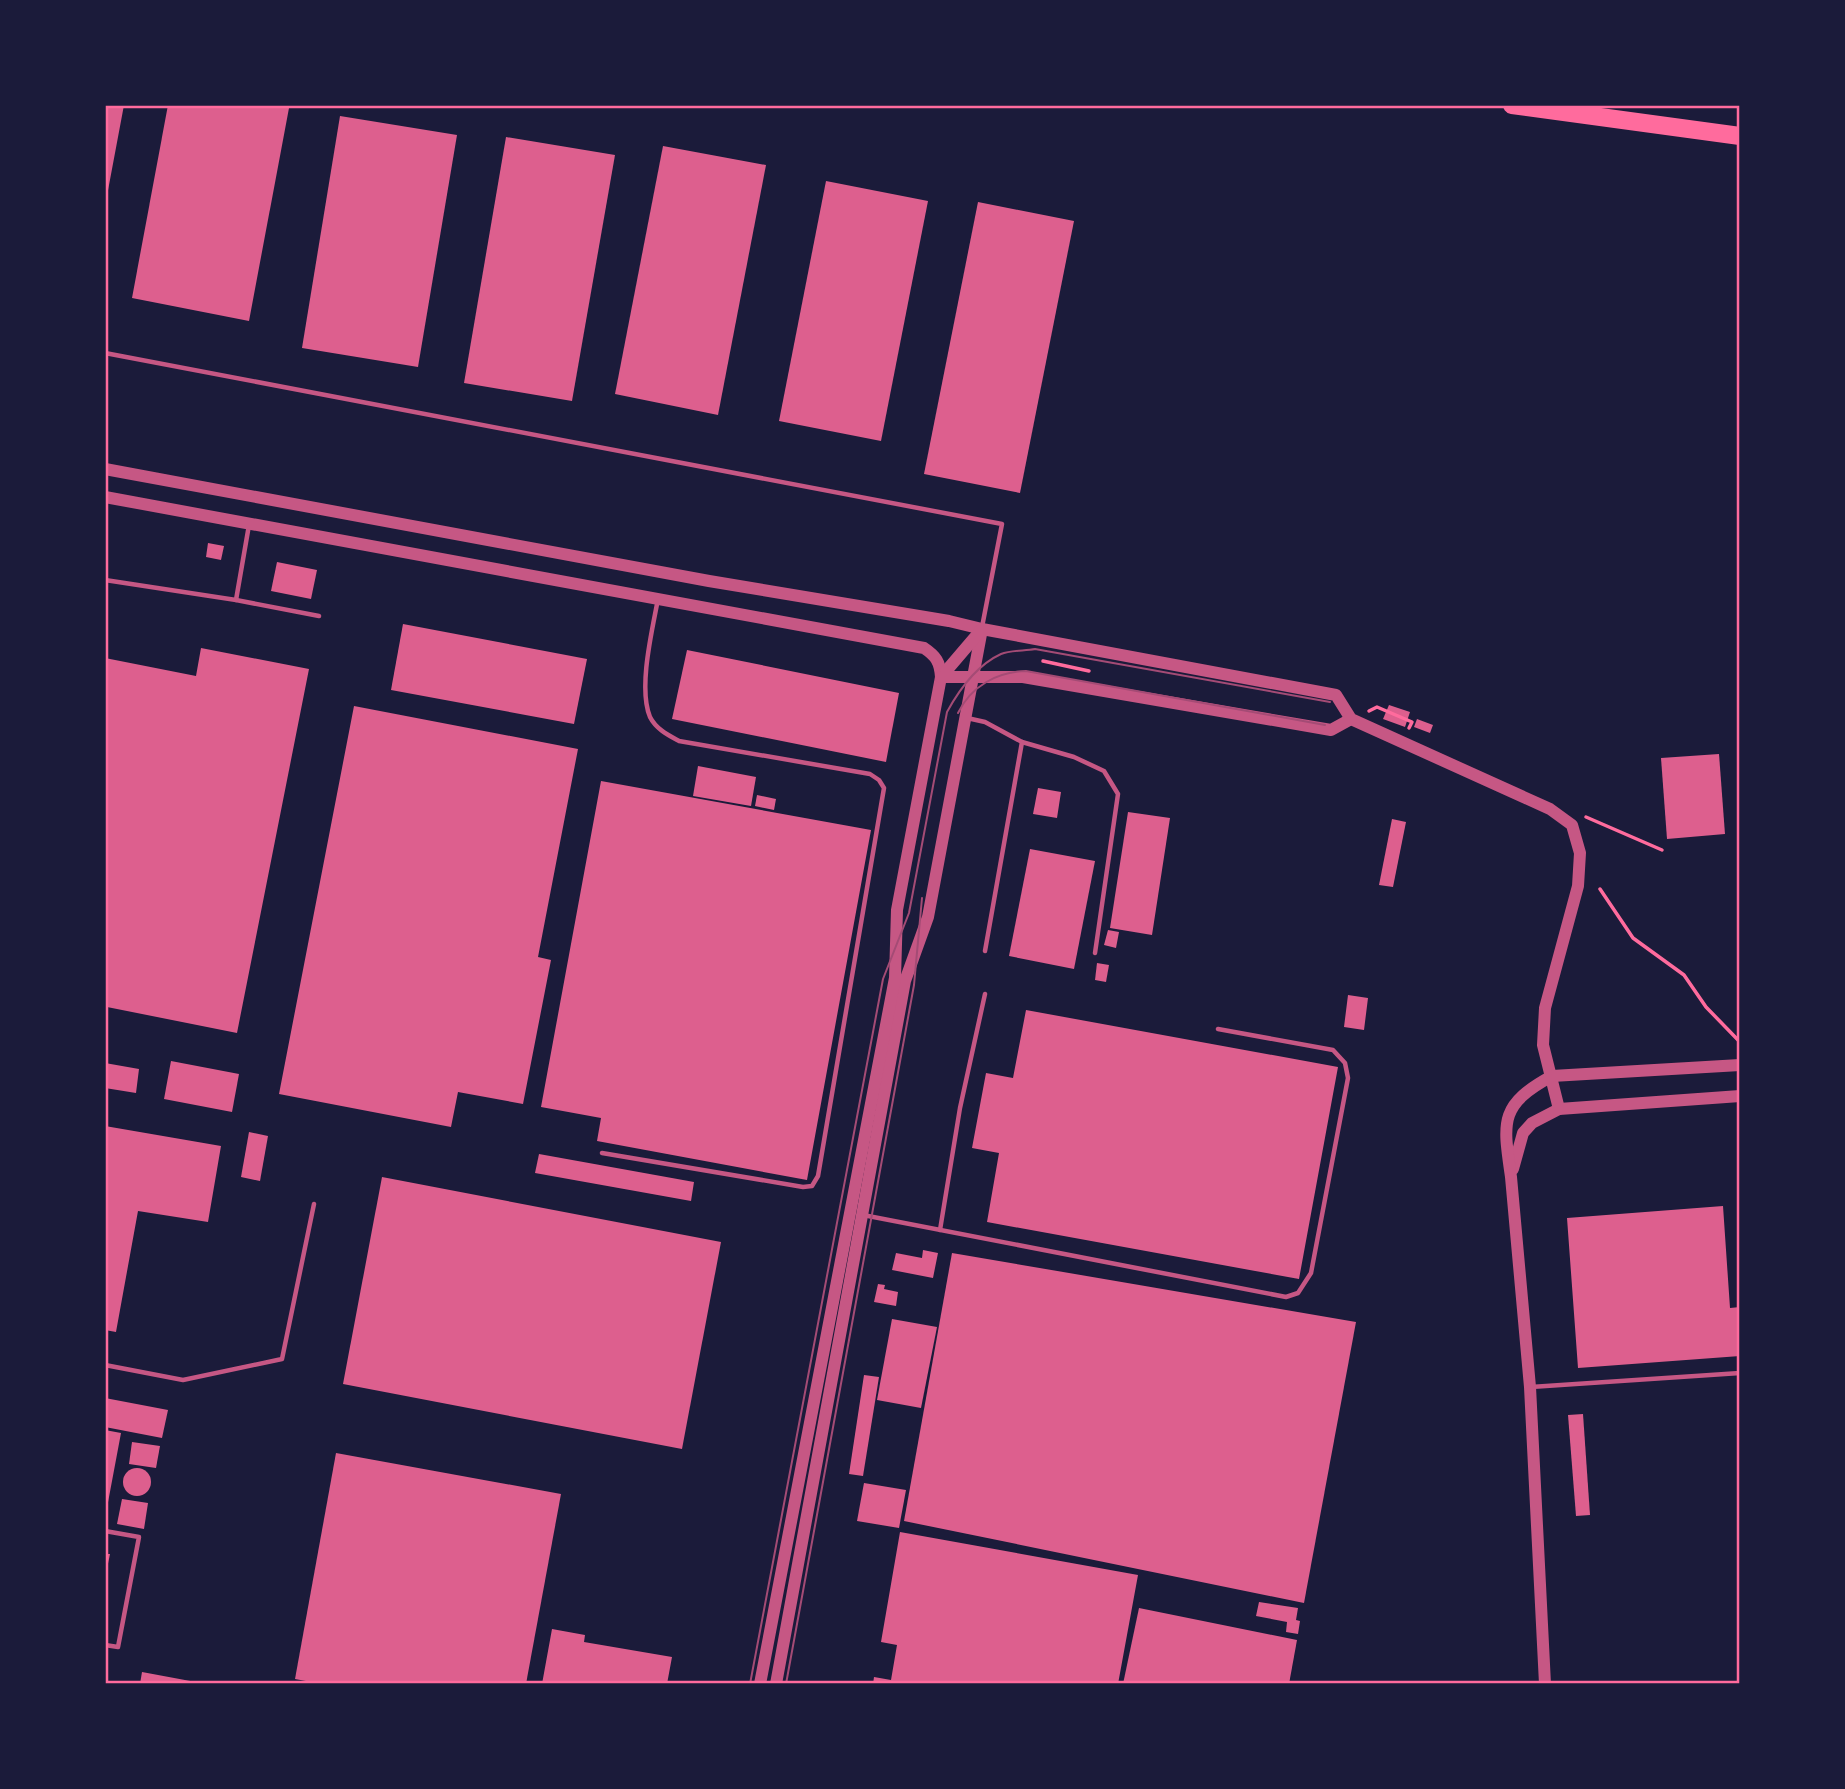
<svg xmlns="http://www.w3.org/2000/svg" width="1845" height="1789" viewBox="0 0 1845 1789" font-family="Spectral,serif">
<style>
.building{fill:#dd5f8e}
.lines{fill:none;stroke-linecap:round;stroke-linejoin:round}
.path{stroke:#ff6b9d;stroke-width:3.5}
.service{stroke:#c65784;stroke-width:4.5}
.tertiary{stroke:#c65784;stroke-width:12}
.motorway{stroke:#ff6b9d;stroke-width:18}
.tram{stroke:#a44b75;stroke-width:2}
.neatline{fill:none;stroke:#ff6b9d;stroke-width:2.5}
</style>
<rect width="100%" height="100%" fill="#1b1b3a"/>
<g class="building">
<polygon points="105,105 124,105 106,201 105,200"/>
<polygon points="168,105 272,105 289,108 249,321 132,298"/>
<polygon points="340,116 457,135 418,367 302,348"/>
<polygon points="506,137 615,155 572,401 464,383"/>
<polygon points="663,146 766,165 718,415 615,394"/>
<polygon points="826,181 928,201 881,441 779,421"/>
<polygon points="978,202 1074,221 1020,493 924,474"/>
<polygon points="208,543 224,546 221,560 206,557"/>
<polygon points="277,562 317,570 311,599 271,591"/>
<polygon points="403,624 587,659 574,724 391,690"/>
<polygon points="201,648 309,669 237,1033 107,1007 105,1012 105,658 196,676"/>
<polygon points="687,650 899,693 886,762 672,719"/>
<polygon points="1389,705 1410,712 1405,727 1383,719"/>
<polygon points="354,706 578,749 538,957 551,960 523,1104 458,1092 451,1127 279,1094"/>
<polygon points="1417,719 1433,725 1430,733 1414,727"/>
<polygon points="1719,754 1725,834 1667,839 1661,758"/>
<polygon points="698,766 756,777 751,806 693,796"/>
<polygon points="601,781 871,830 807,1180 597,1141 601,1118 541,1107"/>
<polygon points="1038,788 1061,792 1057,818 1033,814"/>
<polygon points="757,795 776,799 774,810 755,806"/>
<polygon points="1128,812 1170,818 1152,935 1110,928"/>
<polygon points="1392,819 1406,822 1393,887 1379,885"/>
<polygon points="1030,849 1095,861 1074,969 1009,956"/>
<polygon points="1108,930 1119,932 1116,948 1104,945"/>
<polygon points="1097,963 1109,965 1106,982 1095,980"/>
<polygon points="1348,995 1368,998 1364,1030 1344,1027"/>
<polygon points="1026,1010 1338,1067 1299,1279 987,1222 999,1153 972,1148 986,1073 1013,1078"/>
<polygon points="171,1061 239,1074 232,1112 164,1099"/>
<polygon points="105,1063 139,1069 136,1093 105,1088"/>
<polygon points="105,1126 221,1146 208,1222 138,1211 116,1332 105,1330"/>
<polygon points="249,1132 268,1136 260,1181 241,1177"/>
<polygon points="539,1154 694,1182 691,1201 535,1173"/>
<polygon points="382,1177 721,1242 682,1449 343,1384"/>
<polygon points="1723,1206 1730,1308 1740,1307 1740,1356 1578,1368 1567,1218"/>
<polygon points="923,1250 938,1253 933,1278 892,1270 896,1253 922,1258"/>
<polygon points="952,1253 1356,1322 1304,1603 904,1521"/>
<polygon points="878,1284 885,1285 884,1289 898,1292 896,1306 874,1302"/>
<polygon points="892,1319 937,1327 921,1408 877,1400"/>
<polygon points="864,1375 879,1377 863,1476 849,1474"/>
<polygon points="105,1398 168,1410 162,1438 105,1427"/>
<polygon points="1583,1414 1590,1515 1576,1516 1568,1415"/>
<polygon points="105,1430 121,1433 106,1513 105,1513"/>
<polygon points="132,1442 160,1446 156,1468 129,1464"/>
<polygon points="336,1453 561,1494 526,1684 322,1684 295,1679"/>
<circle cx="137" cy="1482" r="14"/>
<polygon points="864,1483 906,1490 899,1528 857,1521"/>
<polygon points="122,1499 148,1503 144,1529 117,1524"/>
<polygon points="900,1532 1138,1575 1118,1684 873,1684 874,1677 891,1680 897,1645 881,1642"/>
<polygon points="105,1554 110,1554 106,1573 105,1573"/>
<polygon points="1259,1602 1298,1608 1296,1620 1300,1621 1298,1634 1286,1632 1287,1622 1256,1616"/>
<polygon points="1139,1608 1297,1640 1289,1684 1123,1684"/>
<polygon points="552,1629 585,1635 584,1642 672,1657 667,1684 542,1684"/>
<polygon points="142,1672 201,1683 201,1684 140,1684"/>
</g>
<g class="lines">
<g class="path">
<polyline points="1043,661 1089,671"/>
<polyline points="1369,711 1377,707 1412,722 1409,728"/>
<polyline points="1586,817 1662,850"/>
<polyline points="1600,889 1633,938 1684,975 1706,1007 1740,1042"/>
</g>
<g class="service">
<polyline points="105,353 1002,524 982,627"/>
<polyline points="105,580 236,600 319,616"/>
<polyline points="236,600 249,525"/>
<polyline points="967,718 985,722 1022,742 1074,757 1104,771 1118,794 1095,953"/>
<polyline points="985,951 1022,742"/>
<path d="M602,1153l201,34 9,-1 6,-10 66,-388 -5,-8 -9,-6 -191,-33c-11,-6 -23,-12 -29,-24 -12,-29 2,-86 8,-118"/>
<polyline points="863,1215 1286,1297 1298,1293 1311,1273 1348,1078 1345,1063 1333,1050 1218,1029"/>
<polyline points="940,1230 960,1108 985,994"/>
<polyline points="105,1365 183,1380 282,1359 314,1204"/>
<polyline points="1531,1387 1740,1373"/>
<polyline points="105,1531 139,1537 118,1647 105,1645"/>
</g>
<g class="tertiary">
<polyline points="105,469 709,581 949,621 982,629 928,917 905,981 776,1684"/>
<path d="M105,497l819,151c12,8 16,14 17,29l-44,233 -2,68 -135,706"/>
<polyline points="941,677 982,629 1336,695 1351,719 1550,809 1572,825 1580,853 1578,886 1545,1008 1543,1045 1559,1109"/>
<polyline points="941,677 1023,677 1331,730 1351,719"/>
<polyline points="1513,1169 1523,1133 1532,1123 1559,1109 1740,1096"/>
<path d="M1545,1684l-15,-297 -19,-210c-8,-56 -12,-72 41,-101l188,-11"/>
</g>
<polyline class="motorway" points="1512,105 1740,136"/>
<g class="tram">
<path d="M958,713c13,-27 39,-41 68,-42l299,54"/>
<path d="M750,1684l133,-705 26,-66 38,-201c12,-22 30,-47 54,-58 10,-4 24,-3 34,-5l295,53"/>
<polyline points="786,1684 914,985 922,898"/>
</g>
</g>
<rect width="1845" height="1789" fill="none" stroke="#1b1b3a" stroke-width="214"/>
<rect x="107" y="107" width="1631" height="1575" class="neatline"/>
</svg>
